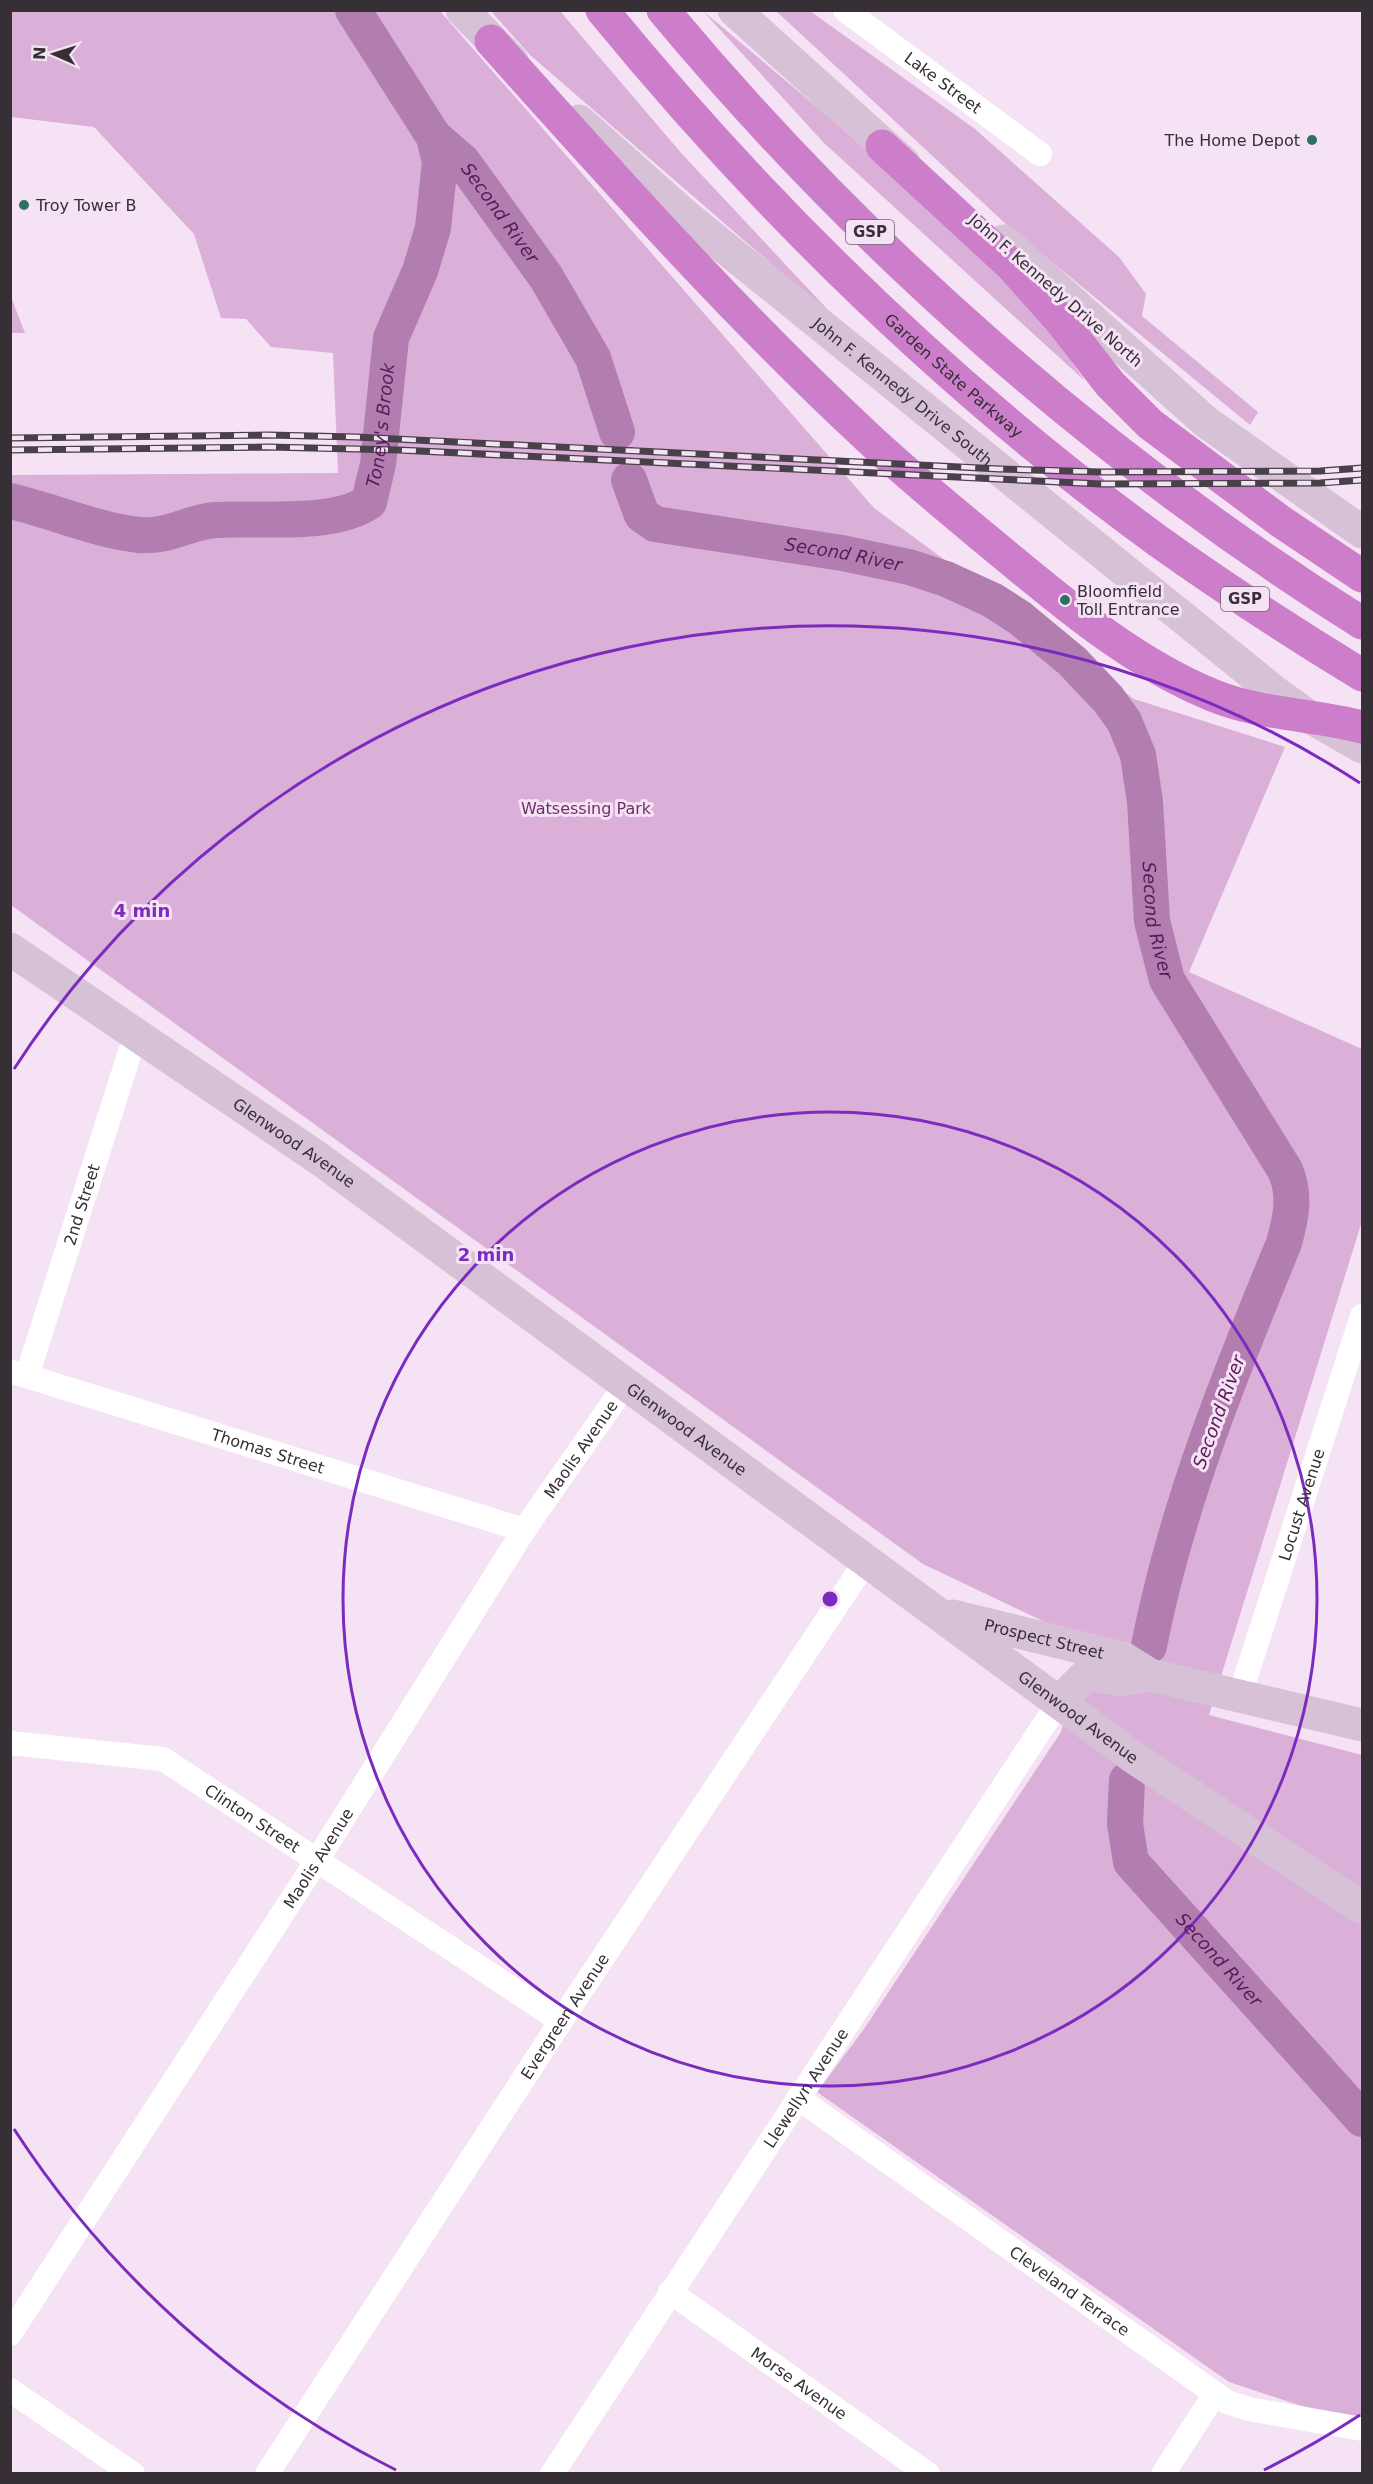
<svg xmlns="http://www.w3.org/2000/svg" width="1373" height="2484" viewBox="0 0 1373 2484" font-family="'DejaVu Sans',sans-serif">
<style>
.green{fill:#daafd8}
.lines{fill:none;stroke-linecap:round;stroke-linejoin:round}
.river{stroke:#b27eb0;stroke-width:36}
.street{stroke:#fff;stroke-width:24}
.secondary{stroke:#d7c1d6;stroke-width:33}
.highway{stroke:#cc7eca;stroke-width:33}
.rail-casing{stroke:#494149;stroke-width:7}
.rail{stroke:#f5e2f4;stroke-width:4.5;stroke-dasharray:14;stroke-linecap:butt}
.ring{fill:none;stroke:#7b2cbf;stroke-width:3}
.poi-dot{fill:#2d7163;stroke:#f5e2f4;stroke-width:2}
.labels{text-anchor:middle;stroke-width:6;stroke-linejoin:round;paint-order:stroke}
.shield{fill:#f5e2f4;stroke:#6f656f;stroke-width:1.5}
.shield-label{font-size:15px;font-weight:bold;fill:#362f36}
.street-label{font-size:16px;fill:#362f36;stroke:#f5e2f4}
.poi-label{font-size:16px;fill:#362f36;stroke:#f5e2f4;text-anchor:start}
.park-label{font-size:16px;fill:#6f2f6e;stroke:#f5e2f4}
.water-label{font-size:18px;font-style:italic;fill:#5a1a5a;stroke:#f5e2f4}
.centre{fill:#7b2cbf;stroke:#f5e2f4;stroke-width:3}
.ring-label{font-size:18px;text-anchor:middle;font-weight:bold;fill:#7b2cbf;stroke:#f5e2f4;stroke-width:6;stroke-linejoin:round;paint-order:stroke}
</style>
<rect width="100%" height="100%" fill="#f5e2f4"/>
<g class="green">
<polygon points="11,11 440,11 874,508 1134,699 1285,747 1189,972 1362,1049 1362,1221 1209,1715 1362,1755 1362,2426 1229,2382 817,2092 864,2029 1061,1732 1085,1641 923,1564 11,905 11,475 338,473 333,353 271,347 246,319 221,318 194,234 94,127 11,117"/>
<polygon points="491,11 560,11 682,154 843,326 530,55"/>
<polygon points="703,11 937,208 1018,284 1085,381 824,143"/>
<polygon points="776,11 810,11 975,129 1119,257 1146,294 1142,316 1258,412 1250,425 1007,225"/>
<polygon points="11,297 25,333 11,333"/>
</g>
<g class="lines">
<g class="river">
<path id="s1" d="M353,10l81,127 29,25 83,115 47,81 24,74"/>
<path id="s2" d="M629,480l13,35 13,9 187,29 67,14 37,12 46,21 28,18 52,43 36,38 16,22 14,34 7,47 7,119 15,59 118,190c11,25 6,48 -1,73 -54,131 -108,264 -135,403"/>
<path id="s3" d="M10,501c44,10 85,29 129,34 28,3 50,-13 76,-15 43,-3 118,7 154,-18l9,-38 13,-126 29,-67 13,-43 7,-66 -6,-25"/>
<path id="s4" d="M1127,1780l-2,44 6,38 231,257"/>
</g>
<g class="street">
<path id="s5" d="M845,10l195,144"/>
<path id="s6" d="M10,1371l514,159"/>
<path id="s7" d="M27,1376l109,-343"/>
<path id="s8" d="M1240,1695l122,-379"/>
<path id="s9" d="M10,1743l153,16 398,262"/>
<path id="s10" d="M798,2098l429,304 22,7 113,20"/>
<path id="s11" d="M670,2292l258,182"/>
<path id="s12" d="M10,2334l306,-472 208,-332 102,-146"/>
<polyline points="10,2390 133,2474"/>
<path id="s13" d="M267,2474l294,-453 305,-460"/>
<path id="s14" d="M552,2474l507,-772"/>
<polyline points="1163,2474 1215,2394"/>
</g>
<g class="secondary">
<polyline points="462,10 512,61"/>
<polyline points="734,10 904,163"/>
<path id="s15" d="M579,121l108,96 589,476 32,23 54,31"/>
<polyline points="1004,241 1206,422 1362,532"/>
<path id="s16" d="M10,949l311,211 812,597 229,151"/>
<path id="s17" d="M953,1616l170,42 27,17 212,50"/>
<polyline points="1059,1702 1084,1677 1093,1675 1122,1680 1145,1676"/>
</g>
<g class="highway">
<path id="s18" d="M602,10c162,198 349,380 556,531 66,47 135,92 204,134"/>
<path d="M663,10c198,238 438,449 699,613"/>
<path d="M491,41c120,134 240,269 372,392 40,38 83,73 125,108 69,57 141,120 224,154 48,20 101,19 150,32"/>
<polyline points="882,146 1011,265 1061,321 1110,384 1150,424 1280,521 1362,576"/>
</g>
<defs>
<g id="rail">
<polyline points="10,438 268,435 356,437 1000,469 1101,472 1320,471 1362,468"/>
<polyline points="10,450 268,447 399,450 1101,484 1320,483 1362,480"/>
</g>
</defs>
<use href="#rail" class="rail-casing"/>
<use href="#rail" class="rail"/>
</g>
<g class="ring">
<circle cx="830" cy="1599" r="487"/>
<path d="M1360 2415A973 973 0 0 1 1264 2470M396 2470A973 973 0 0 1 14 2129M14 1069A973 973 0 0 1 1360 783"/>
</g>
<g class="poi-dot">
<circle cx="1312" cy="140" r="6"/>
<circle cx="24" cy="205" r="6"/>
<circle cx="1065" cy="600" r="6"/>
</g>
<g class="labels">
<g class="shield">
<rect x="846" y="220" width="48" height="24" rx="4.5"/>
<rect x="1221" y="587" width="48" height="24" rx="4.5"/>
</g>
<g class="shield-label">
<text x="870" y="237">GSP</text>
<text x="1245" y="604">GSP</text>
</g>
<g class="street-label">
<text dy="6" stroke="none"><textPath href="#s5" startOffset="122">Lake Street</textPath></text>
<text transform="translate(1056 290) rotate(41)" y="6">John F. Kennedy Drive North</text>
<text dy="6" stroke="none"><textPath href="#s18" startOffset="508">Garden State Parkway</textPath></text>
<text dy="6" stroke="none"><textPath href="#s15" startOffset="422">John F. Kennedy Drive South</textPath></text>
<text dy="6" stroke="none"><textPath href="#s16" startOffset="344">Glenwood Avenue</textPath></text>
<text dy="6" stroke="none"><textPath href="#s7" startOffset="180">2nd Street</textPath></text>
<text dy="6" stroke="none"><textPath href="#s16" startOffset="830">Glenwood Avenue</textPath></text>
<text dy="6" stroke="none"><textPath href="#s12" startOffset="1053">Maolis Avenue</textPath></text>
<text dy="6" stroke="none"><textPath href="#s6" startOffset="270">Thomas Street</textPath></text>
<text dy="6" stroke="none"><textPath href="#s8" startOffset="200">Locust Avenue</textPath></text>
<text dy="6" stroke="none"><textPath href="#s17" startOffset="94">Prospect Street</textPath></text>
<text dy="6" stroke="none"><textPath href="#s16" startOffset="1316">Glenwood Avenue</textPath></text>
<text dy="6" stroke="none"><textPath href="#s9" startOffset="261">Clinton Street</textPath></text>
<text dy="6" stroke="none"><textPath href="#s12" startOffset="567">Maolis Avenue</textPath></text>
<text dy="6" stroke="none"><textPath href="#s13" startOffset="546">Evergreen Avenue</textPath></text>
<text dy="6" stroke="none"><textPath href="#s14" startOffset="462">Llewellyn Avenue</textPath></text>
<text dy="6" stroke="none"><textPath href="#s10" startOffset="333">Cleveland Terrace</textPath></text>
<text dy="6" stroke="none"><textPath href="#s11" startOffset="158">Morse Avenue</textPath></text>
</g>
<g class="poi-label">
<text x="1300" y="146" text-anchor="end">The Home Depot</text>
<text x="36" y="211">Troy Tower B</text>
<text x="1077" y="597">Bloomfield<tspan x="1077" dy="18">Toll Entrance</tspan></text>
</g>
<g class="park-label">
<text x="586" y="814">Watsessing Park</text>
</g>
<g class="water-label">
<text dy="6" stroke="none"><textPath href="#s1" startOffset="252">Second River</textPath></text>
<text dy="6" stroke="none"><textPath href="#s3" startOffset="446">Toney's Brook</textPath></text>
<text dy="6" stroke="none"><textPath href="#s2" startOffset="244">Second River</textPath></text>
<text dy="6" stroke="none"><textPath href="#s2" startOffset="784">Second River</textPath></text>
<text transform="translate(1219 1412) rotate(-70)" y="6">Second River</text>
<text dy="6" stroke="none"><textPath href="#s4" startOffset="214">Second River</textPath></text>
</g>
</g>
<circle cx="830" cy="1599" r="9" class="centre"/>
<g class="ring-label">
<text x="142" y="917">4 min</text>
<text x="486" y="1261">2 min</text>
</g>
<rect width="1373" height="2484" fill="none" stroke="#362f36" stroke-width="24"/>
<g transform="translate(54 54) rotate(273)" stroke="#f5e2f4" stroke-width="4.5" paint-order="stroke">
<path d="M0-4.5L10 22L0 15L-10 22Z" fill="#362f36"/>
<text y="-9" font-size="16" font-weight="bold" text-anchor="middle" fill="#362f36">N</text>
</g>
</svg>
